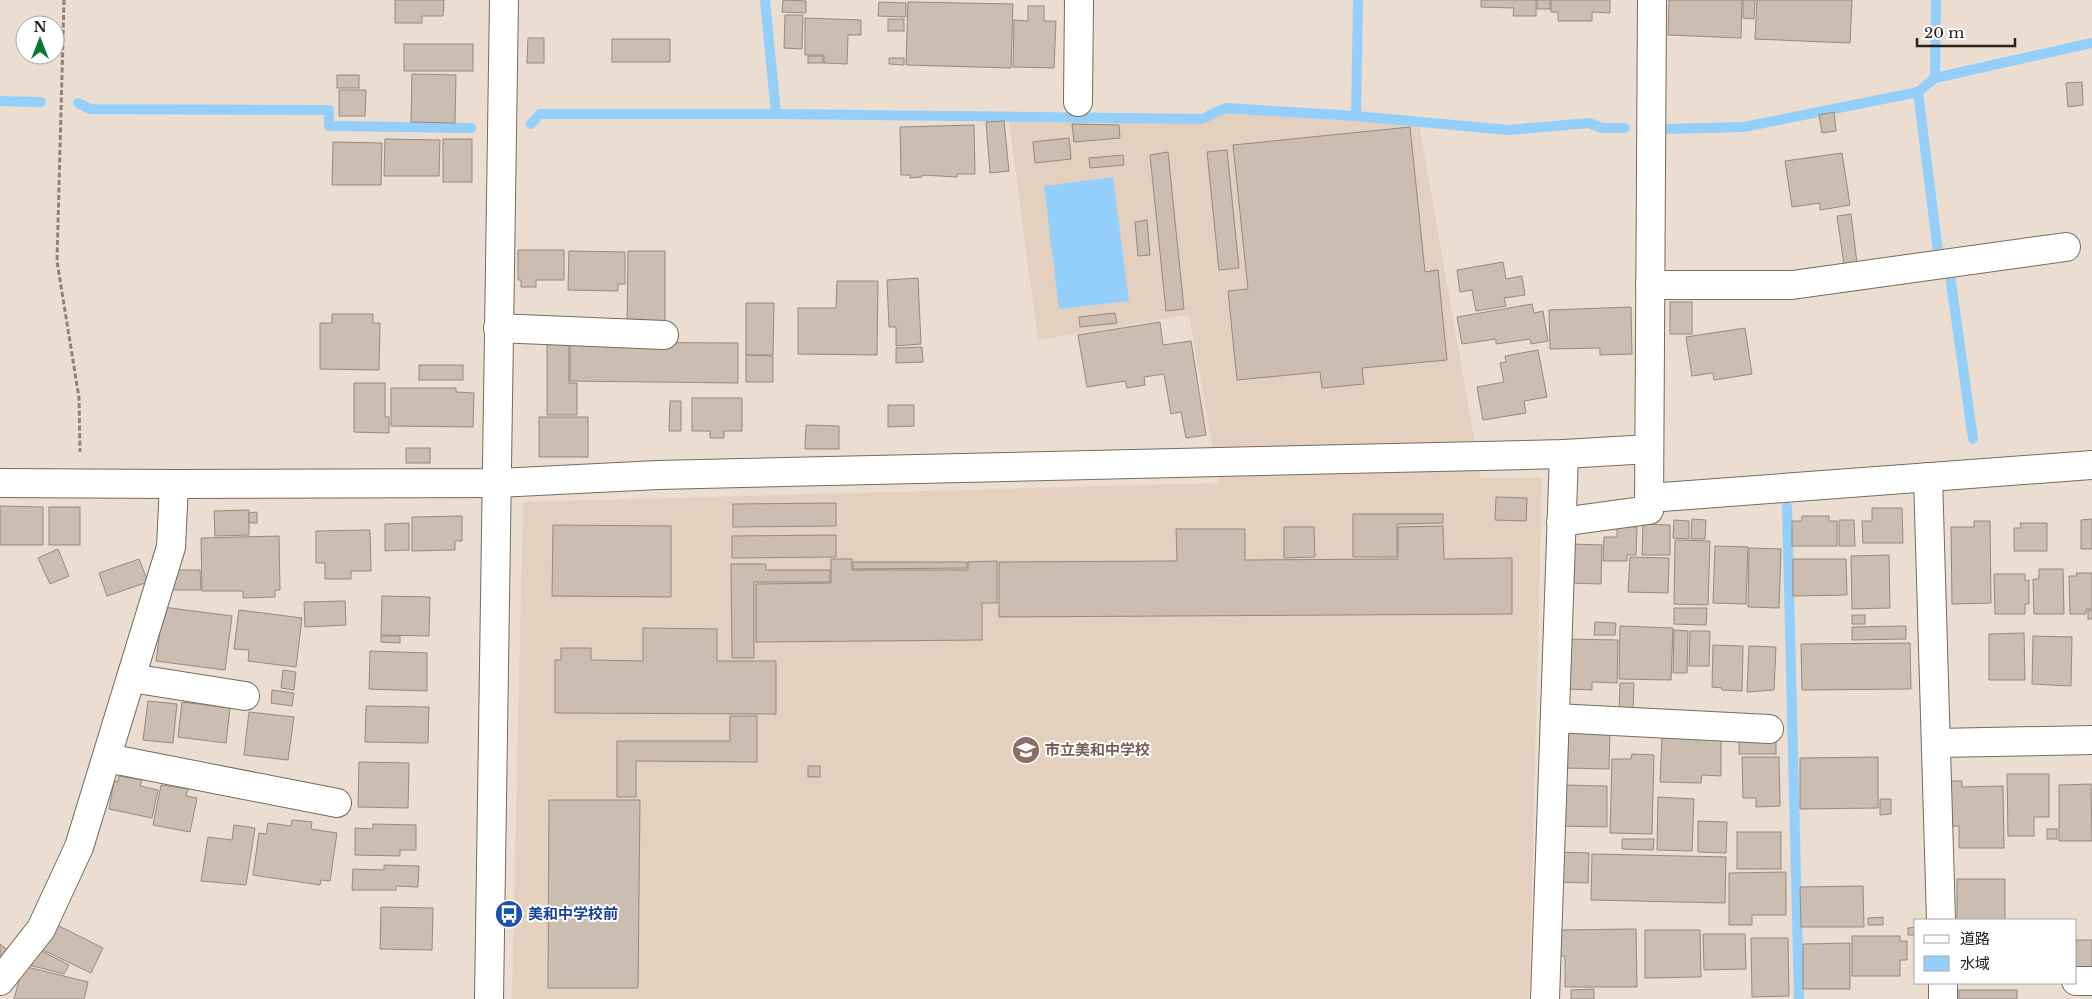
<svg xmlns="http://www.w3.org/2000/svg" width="2092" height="999" viewBox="0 0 2092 999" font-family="'Libre Baskerville','Noto Sans JP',serif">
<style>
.built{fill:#e3d0be}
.water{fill:#94cffc}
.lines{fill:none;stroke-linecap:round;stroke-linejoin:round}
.stream{stroke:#94cffc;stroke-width:10}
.building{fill:#cbbeb0;stroke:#96897d}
.minor-casing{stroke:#766b5e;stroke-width:30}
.path{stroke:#8b8278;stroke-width:3;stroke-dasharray:5 2.5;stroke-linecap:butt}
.minor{stroke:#fff;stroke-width:28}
.labels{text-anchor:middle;stroke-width:4;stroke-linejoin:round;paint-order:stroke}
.education-label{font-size:15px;font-weight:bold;fill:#785e54;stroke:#fff;text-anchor:start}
.transit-label{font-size:15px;font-weight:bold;fill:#164399;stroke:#fff;text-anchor:start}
</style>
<rect width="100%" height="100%" fill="#ebddcf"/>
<polygon class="built" points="1226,112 1419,124 1481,478 1542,478 1529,999 512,999 523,502 1219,483 1189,315 1038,340 1009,121 1203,123"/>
<polygon class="water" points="1113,177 1129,301 1059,309 1044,186"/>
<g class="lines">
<g class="stream">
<polyline points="765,0 776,114"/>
<polyline points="1936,0 1935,78 1918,92 1938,252"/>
<polyline points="1935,78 2092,43"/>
<polyline points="0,101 41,102"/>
<polyline points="78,103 90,109 329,110 329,126 471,128"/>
<polyline points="1356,116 1358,0"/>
<polyline points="531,124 540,114 776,114 1202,119 1225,108 1356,116 1508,130 1589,123 1602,128 1625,128"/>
<polyline points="1666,129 1744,127 1918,92"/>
<polyline points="1950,275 1973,439"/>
<polyline points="1787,507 1799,999"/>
</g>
</g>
<g class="building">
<polygon points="395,0 444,0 443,16 422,16 422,23 395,23"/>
<polygon points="783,0 806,1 806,13 782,12"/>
<polygon points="1481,0 1536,0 1536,16 1513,16 1514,8 1481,7"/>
<rect x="1537" y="0" width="13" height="9"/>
<polygon points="1551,0 1610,0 1610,13 1592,12 1592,21 1558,21 1558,12 1551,12"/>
<polygon points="1669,0 1742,0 1741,38 1668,35"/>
<polygon points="1743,0 1755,0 1754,19 1743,18"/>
<polygon points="1757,0 1852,0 1850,43 1755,39"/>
<polygon points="879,2 906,3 906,17 878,16"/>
<polygon points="908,2 1013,4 1011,68 906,65"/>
<polygon points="1028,6 1044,6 1044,21 1056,21 1054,68 1013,67 1014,20 1028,21"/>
<polygon points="785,15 803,15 802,49 784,48"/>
<polygon points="805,18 861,20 861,35 848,35 847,64 824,63 824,55 805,55"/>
<rect x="888" y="19" width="16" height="12"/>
<polygon points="528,38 544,38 544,63 527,63"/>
<rect x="612" y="39" width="58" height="23"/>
<rect x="404" y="44" width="69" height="27"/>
<rect x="808" y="56" width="15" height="7"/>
<polygon points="889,58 904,58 904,65 889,64"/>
<polygon points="412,74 456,75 455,123 411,122"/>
<rect x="337" y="75" width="22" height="13"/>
<polygon points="2082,82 2083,105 2068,107 2066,83"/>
<polygon points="339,90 366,90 365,116 339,116"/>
<polygon points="1834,112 1836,131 1822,133 1819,115"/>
<polygon points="1004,121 1009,171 990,173 986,122"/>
<polygon points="1072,124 1119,125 1120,138 1074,142"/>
<polygon points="974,125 975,174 957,174 957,177 922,175 922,177 910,178 910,175 901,175 900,127"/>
<polygon points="1410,127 1425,272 1438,270 1447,360 1362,368 1364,384 1322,388 1320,372 1237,380 1228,291 1248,289 1233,145"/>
<polygon points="1069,138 1071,159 1035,163 1033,142"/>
<polygon points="385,139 440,140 439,176 384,176"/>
<rect x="443" y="139" width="29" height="43"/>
<polygon points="333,142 382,143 381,185 332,185"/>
<polygon points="1227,150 1239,268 1219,270 1207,152"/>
<polygon points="1168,152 1184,309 1166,311 1150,155"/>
<polygon points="1842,153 1850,205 1820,210 1820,203 1792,207 1785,161"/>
<polygon points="1123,155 1124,165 1090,168 1089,158"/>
<polygon points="1851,214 1857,263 1844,265 1837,216"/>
<polygon points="1147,220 1150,255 1138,256 1135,222"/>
<polygon points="518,250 564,250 564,280 536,280 536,287 521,287 521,280 518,280"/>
<polygon points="569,251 625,252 625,284 618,284 618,291 568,290"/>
<polygon points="628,251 665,251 665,325 627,325"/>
<polygon points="1503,262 1506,279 1522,276 1525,295 1504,298 1506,306 1476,311 1472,290 1460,292 1457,270"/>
<polygon points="918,278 921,344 896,346 896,327 889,327 887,280"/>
<polygon points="837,281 878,281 877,355 798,354 798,308 836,308"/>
<rect x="1670" y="302" width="22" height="32"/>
<polygon points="746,303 774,303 773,355 746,355"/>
<polygon points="1532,304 1534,313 1543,311 1548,341 1531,344 1530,339 1496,344 1496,339 1462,344 1457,317"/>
<polygon points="1631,307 1632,354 1600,355 1600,348 1550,349 1549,310"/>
<polygon points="1115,313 1117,323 1080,327 1079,317"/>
<polygon points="332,314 373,314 373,323 380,323 379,370 320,369 320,323 332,323"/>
<polygon points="1160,322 1163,345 1191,341 1206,435 1186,438 1181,412 1171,414 1164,374 1144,377 1145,385 1127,388 1125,381 1087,387 1078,335"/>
<polygon points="1745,328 1752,374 1714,380 1713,373 1692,376 1686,337"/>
<polygon points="547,342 569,342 569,383 577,383 577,415 547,415"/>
<polygon points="570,342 738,343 738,383 570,381"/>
<polygon points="922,347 923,362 896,363 896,348"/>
<polygon points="1538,350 1547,397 1524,401 1526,413 1483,420 1477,387 1504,382 1500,363 1506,362 1505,356"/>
<polygon points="746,355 773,356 773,382 746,382"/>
<rect x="419" y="365" width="44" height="15"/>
<polygon points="354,383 385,383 385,417 389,417 389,433 354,432"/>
<polygon points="391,388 456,388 456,392 474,393 473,427 391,426"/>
<polygon points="692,398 742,398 742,431 724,431 724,438 710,438 710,431 692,431"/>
<polygon points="670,401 681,401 681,431 669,431"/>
<polygon points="888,405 914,405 914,426 888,427"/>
<rect x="539" y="417" width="49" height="40"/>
<polygon points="806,425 839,426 839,449 805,449"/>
<rect x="406" y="448" width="24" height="15"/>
<polygon points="1496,497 1527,498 1526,521 1495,520"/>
<polygon points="836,503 836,526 733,527 733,504"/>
<polygon points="0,506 43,507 43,545 0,545"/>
<rect x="49" y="507" width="31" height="38"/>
<polygon points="1872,508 1902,508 1903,543 1863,543 1862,521 1872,521"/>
<polygon points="249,510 249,535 215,536 214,511"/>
<polygon points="257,512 257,523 249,523 249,513"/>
<polygon points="1353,514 1443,514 1443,523 1397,524 1397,557 1353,557"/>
<polygon points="462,516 462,541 455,541 455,550 412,551 412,517"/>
<polygon points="1802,516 1829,516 1829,521 1837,521 1837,546 1792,546 1792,521 1802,521"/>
<polygon points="1692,519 1706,520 1705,539 1691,539"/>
<polygon points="2092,519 2092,549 2081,549 2081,520"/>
<polygon points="1674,520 1689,521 1689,539 1673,538"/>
<polygon points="1839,520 1854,520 1855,546 1839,546"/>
<polygon points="1974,521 1990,521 1991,603 1952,604 1951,527 1974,527"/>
<polygon points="409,523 409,550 385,551 385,524"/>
<polygon points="2020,523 2047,523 2047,551 2014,551 2014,528 2021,528"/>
<polygon points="1643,524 1670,525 1670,555 1642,555"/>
<polygon points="553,525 671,526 671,597 552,596"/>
<polygon points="1443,526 1444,559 1512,558 1512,614 999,617 999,562 1177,561 1176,529 1245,529 1245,560 1398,559 1398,527"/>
<polygon points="1617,526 1637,527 1636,555 1627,555 1627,561 1603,561 1604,537 1617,537"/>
<polygon points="1284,527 1314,527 1315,557 1284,558"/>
<polygon points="370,530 371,571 351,571 351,579 325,579 325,563 316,563 316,531"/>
<polygon points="836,535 836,557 732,558 732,536"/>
<polygon points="279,536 280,590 275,590 275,597 243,598 243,591 202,591 201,538"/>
<polygon points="1675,540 1710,541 1708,605 1674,604"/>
<polygon points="1571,544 1602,545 1601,584 1570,583"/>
<polygon points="1715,546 1748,547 1746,604 1713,603"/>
<polygon points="1749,548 1781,549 1779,608 1748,607"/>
<polygon points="58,549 69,576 50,584 38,558"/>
<polygon points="1889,555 1890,608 1852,609 1851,556"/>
<polygon points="1630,557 1669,558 1668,593 1628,592"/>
<polygon points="139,559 148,582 107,596 99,573"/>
<polygon points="831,559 852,559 852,570 968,570 968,562 997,561 997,603 982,603 982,640 756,642 756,584 831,583"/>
<polygon points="1793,559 1846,559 1847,595 1793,596"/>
<polygon points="853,562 967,562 967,568 853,569"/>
<polygon points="731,564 766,564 766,570 830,570 830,582 754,582 754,658 732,658"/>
<polygon points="2039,569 2063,569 2064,614 2034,614 2033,579 2039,579"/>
<polygon points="173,570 200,570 201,590 173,590"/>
<polygon points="2076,573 2092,573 2092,609 2086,609 2086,614 2070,614 2069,576 2077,576"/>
<polygon points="1994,574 2025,574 2025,581 2029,580 2029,604 2025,604 2025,614 1995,614"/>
<polygon points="382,596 430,597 429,636 381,635"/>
<polygon points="345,601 346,625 305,627 304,602"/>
<polygon points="163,607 232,616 225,670 156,661"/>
<polygon points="1674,608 1707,608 1706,625 1674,624"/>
<polygon points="239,610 302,618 296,667 248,661 249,650 234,649"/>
<rect x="2088" y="610" width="4" height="9"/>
<rect x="1852" y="615" width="13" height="9"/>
<polygon points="1595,622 1616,623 1615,635 1594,635"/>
<polygon points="1620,626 1673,628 1671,680 1619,679"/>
<polygon points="1906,626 1906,639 1852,640 1852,627"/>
<polygon points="643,628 717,629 717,661 776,661 776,714 555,713 555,660 561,660 561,648 591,648 591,660 643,661"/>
<polygon points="1674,630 1688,631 1687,673 1673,673"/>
<polygon points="1690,631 1710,631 1709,666 1689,666"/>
<polygon points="2024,633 2025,680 1989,680 1989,634"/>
<polygon points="381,636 400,636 400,643 381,642"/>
<polygon points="2033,636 2072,637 2071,686 2032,684"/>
<polygon points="1568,639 1618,640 1617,683 1592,682 1592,690 1567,689"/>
<polygon points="1910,643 1911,689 1802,690 1801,644"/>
<polygon points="1713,645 1743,646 1742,691 1722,690 1722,688 1712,687"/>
<polygon points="1749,646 1776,647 1774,690 1747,692"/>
<polygon points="370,651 427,653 427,691 369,689"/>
<polygon points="283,670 296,672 294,690 281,688"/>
<polygon points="1620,683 1634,683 1633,713 1619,713"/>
<polygon points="272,690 294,693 292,706 271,703"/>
<polygon points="148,701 177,704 173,743 143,740"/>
<polygon points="182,702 230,708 226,743 178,737"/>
<polygon points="366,706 429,707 428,743 365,742"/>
<polygon points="249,712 294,717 288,760 244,755"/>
<polygon points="730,716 757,716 757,762 636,761 636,797 617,797 617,741 730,741"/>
<polygon points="1564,730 1610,731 1609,769 1564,768"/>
<polygon points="1662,736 1721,737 1721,776 1702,775 1701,783 1660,782"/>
<rect x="1739" y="737" width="37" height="17"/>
<polygon points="1632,754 1654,755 1652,834 1610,833 1612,759 1631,759"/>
<polygon points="1742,757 1779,757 1780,806 1756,807 1756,798 1743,798"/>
<polygon points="1878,757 1878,808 1800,809 1800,758"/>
<polygon points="359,762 409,763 408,808 358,807"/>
<rect x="808" y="766" width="12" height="11"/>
<polygon points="2007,774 2049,774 2049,817 2034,817 2034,836 2008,836"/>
<polygon points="119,776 142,780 140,786 158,790 152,818 109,809 114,781 118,782"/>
<polygon points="1951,781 1962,781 1962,787 2003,786 2004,848 1959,848 1959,826 1952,826"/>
<polygon points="2091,784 2092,841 2059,841 2059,785"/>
<polygon points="161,785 188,789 186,796 197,798 190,832 153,825"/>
<polygon points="1562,785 1607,786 1607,827 1561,826"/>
<polygon points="1658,797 1694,799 1692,851 1657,850"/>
<polygon points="1880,799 1891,799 1891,814 1880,815"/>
<polygon points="549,800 640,800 638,988 548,988"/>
<polygon points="292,820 312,822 311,829 337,833 330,881 321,880 320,885 253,875 259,833 266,834 268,823 291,826"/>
<polygon points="1698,821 1727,822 1726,853 1698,852"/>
<polygon points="373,824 416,825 416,850 400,850 400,856 355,855 355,828 373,829"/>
<polygon points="234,825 255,828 246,885 201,881 208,837 232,840"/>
<rect x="2047" y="829" width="10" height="10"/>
<rect x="1737" y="832" width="44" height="37"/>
<polygon points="1622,839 1654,839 1653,850 1622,849"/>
<polygon points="1557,852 1589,853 1588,883 1557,882"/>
<polygon points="1592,854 1726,857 1725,903 1591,900"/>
<polygon points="384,865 419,866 418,887 396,886 396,890 352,890 353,869 384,870"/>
<polygon points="1786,872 1786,915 1752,915 1752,925 1729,925 1729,873"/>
<rect x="1957" y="879" width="48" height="41"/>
<polygon points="1863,886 1864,927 1801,927 1800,887"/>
<polygon points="381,907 433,908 432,950 380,949"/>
<polygon points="1883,917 1883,925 1868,925 1868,918"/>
<polygon points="53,923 103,948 91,973 41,949"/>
<polygon points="1916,927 1916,935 1908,935 1908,928"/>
<polygon points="1636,929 1637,987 1565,987 1565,956 1556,956 1556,930"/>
<polygon points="1645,930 1700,930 1701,977 1645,978"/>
<polygon points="1703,934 1745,934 1746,969 1704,970"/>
<polygon points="1852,936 1900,936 1900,941 1907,941 1907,960 1900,960 1900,976 1852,976"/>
<polygon points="1751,938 1788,938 1789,996 1752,997"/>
<rect x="2076" y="940" width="16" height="27"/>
<polygon points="1850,943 1850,989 1803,989 1803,944"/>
<polygon points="0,944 10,952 0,972"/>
<polygon points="36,948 69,965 64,974 29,965"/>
<polygon points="23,966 88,982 84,999 14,999"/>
<polygon points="1594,989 1594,999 1571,999 1571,990"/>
<rect x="1959" y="990" width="58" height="9"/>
</g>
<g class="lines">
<defs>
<g id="minor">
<polyline points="1078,102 1079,0"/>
<polyline points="1650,285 1792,285 2066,247"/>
<polyline points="498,328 664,335"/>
<polyline points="1928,477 1941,920"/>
<polyline points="0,483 174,484 496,483 658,475 1564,454 1649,449"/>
<polyline points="1649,498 2092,465"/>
<polyline points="1561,522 1649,510 1652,0"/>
<polyline points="131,678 245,696"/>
<polyline points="1555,718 1769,729"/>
<polyline points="1937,743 2092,740"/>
<polyline points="107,758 337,803"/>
<polyline points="0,981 41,929 79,847 171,547 174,484"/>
<polyline points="2076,981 2092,981"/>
<polyline points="1943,983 1943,999"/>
<polyline points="489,999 504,0"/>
<polyline points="1545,999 1564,454"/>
</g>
</defs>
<use href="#minor" class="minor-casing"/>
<polyline class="path" points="64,0 57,261 79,398 80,452"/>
<use href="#minor" class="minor"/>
</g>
<defs>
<symbol id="school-disc" viewBox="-11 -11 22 22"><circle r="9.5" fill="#8d6e63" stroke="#fff"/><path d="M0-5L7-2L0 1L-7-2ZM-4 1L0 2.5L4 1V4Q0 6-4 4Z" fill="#fff"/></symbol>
<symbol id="bus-disc" viewBox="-11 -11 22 22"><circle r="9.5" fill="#1a4fb4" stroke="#fff"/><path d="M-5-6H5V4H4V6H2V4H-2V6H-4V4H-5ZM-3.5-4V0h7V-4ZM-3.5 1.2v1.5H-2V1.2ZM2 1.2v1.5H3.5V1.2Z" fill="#fff"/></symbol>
</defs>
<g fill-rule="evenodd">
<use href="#school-disc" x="1010" y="734" width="32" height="32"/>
<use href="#bus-disc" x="493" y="898" width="32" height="32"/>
</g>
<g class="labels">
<g class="education-label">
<text x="1045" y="755">市立美和中学校</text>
</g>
<g class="transit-label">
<text x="528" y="919">美和中学校前</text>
</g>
</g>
<rect x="1914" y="919" width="162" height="65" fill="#ffffff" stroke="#a9a7a5"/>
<rect x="1924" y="935" width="25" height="8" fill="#ffffff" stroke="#a9a7a5"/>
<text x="1960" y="944" font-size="15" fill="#27221d">道路</text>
<rect x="1924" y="956" width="25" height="15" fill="#94cffc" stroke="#a9a7a5"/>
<text x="1960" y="969" font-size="15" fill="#27221d">水域</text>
<g transform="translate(40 40)"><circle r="24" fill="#ffffff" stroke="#a9a7a5"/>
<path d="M0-4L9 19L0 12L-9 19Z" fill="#04792f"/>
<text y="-8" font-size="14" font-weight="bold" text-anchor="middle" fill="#27221d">N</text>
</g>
<path d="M1917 38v8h98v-8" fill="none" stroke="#27221d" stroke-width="2.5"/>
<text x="1924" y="38" font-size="15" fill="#27221d" stroke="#ffffff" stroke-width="4" paint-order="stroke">20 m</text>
</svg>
